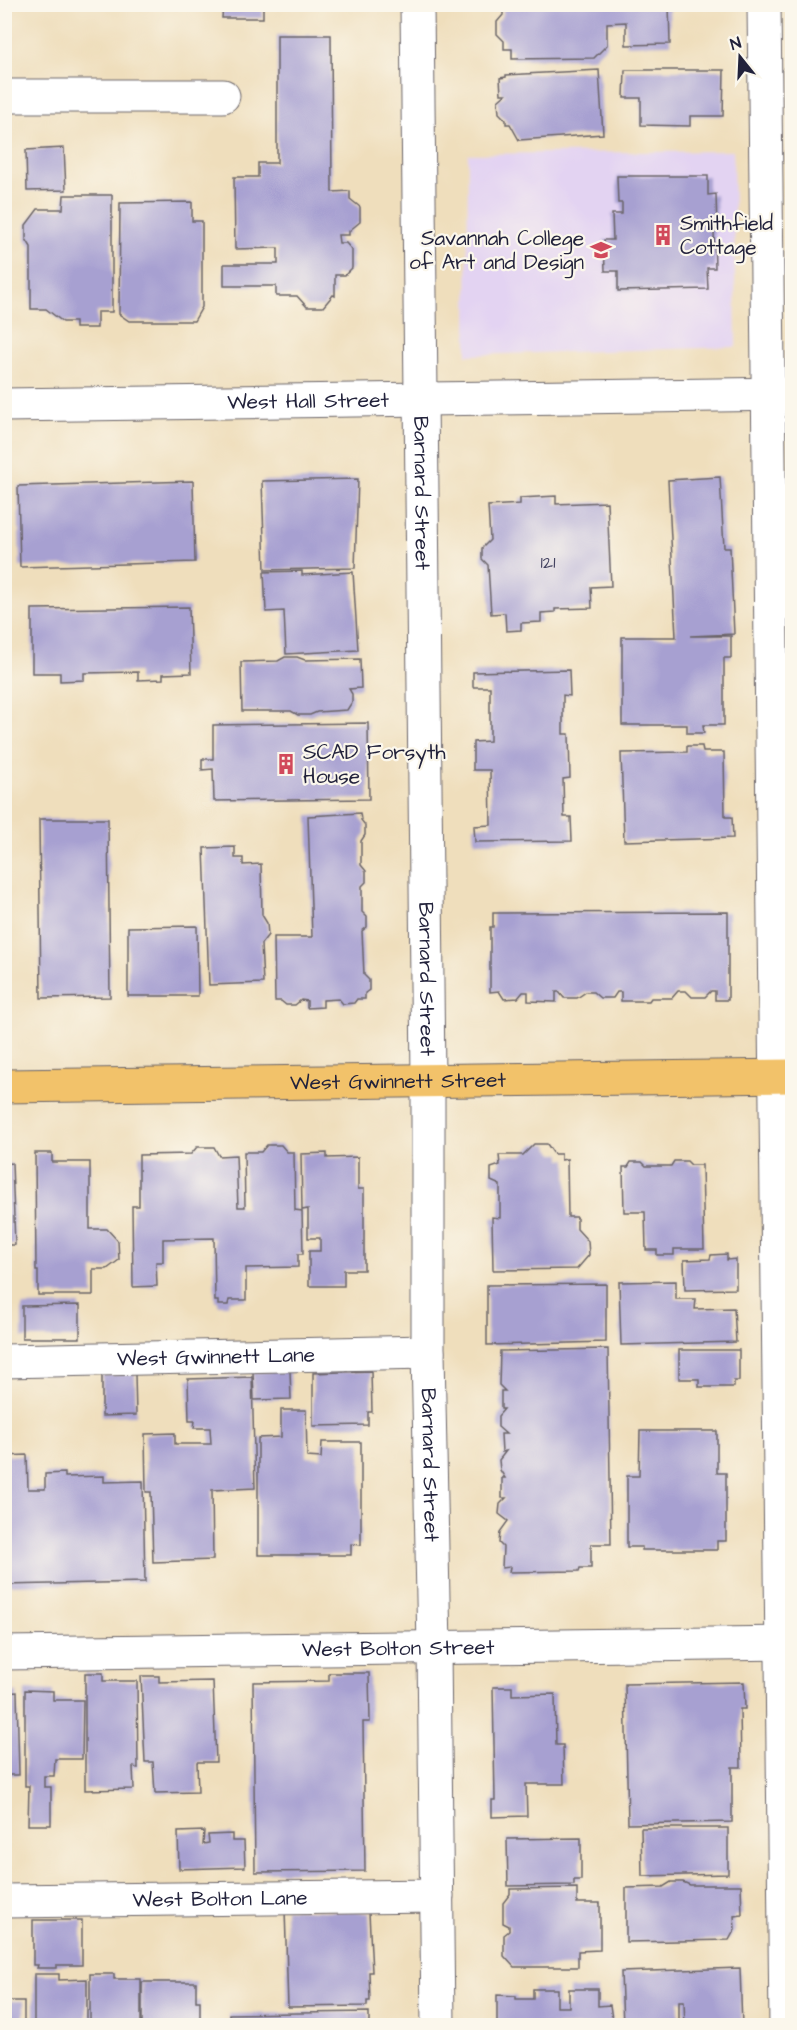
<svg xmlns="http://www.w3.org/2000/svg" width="797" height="2030" viewBox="0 0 797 2030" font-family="'Architects Daughter',sans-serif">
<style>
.built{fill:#e3d3f2}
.building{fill:#a7a0d1}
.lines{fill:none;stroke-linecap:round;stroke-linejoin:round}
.minor-casing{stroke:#6a6468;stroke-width:35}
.major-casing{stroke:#6a6468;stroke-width:35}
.minor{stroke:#fff;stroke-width:33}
.major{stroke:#f2c26a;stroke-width:33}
.labels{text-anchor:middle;stroke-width:4.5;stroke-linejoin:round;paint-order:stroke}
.number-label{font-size:18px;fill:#434260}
.poi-label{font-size:21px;fill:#22223b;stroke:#fbf7ec;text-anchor:start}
.street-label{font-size:21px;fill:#22223b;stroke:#fbf7ec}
</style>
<rect width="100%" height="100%" fill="#fbf7ec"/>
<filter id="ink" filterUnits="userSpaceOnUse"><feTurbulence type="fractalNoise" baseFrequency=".0167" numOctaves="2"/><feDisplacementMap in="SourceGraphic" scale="12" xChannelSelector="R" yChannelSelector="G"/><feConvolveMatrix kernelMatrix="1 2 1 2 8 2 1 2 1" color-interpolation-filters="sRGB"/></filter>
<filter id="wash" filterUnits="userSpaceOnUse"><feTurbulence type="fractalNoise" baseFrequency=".008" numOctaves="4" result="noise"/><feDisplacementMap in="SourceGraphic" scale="24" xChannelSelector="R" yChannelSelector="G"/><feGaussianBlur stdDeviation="1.35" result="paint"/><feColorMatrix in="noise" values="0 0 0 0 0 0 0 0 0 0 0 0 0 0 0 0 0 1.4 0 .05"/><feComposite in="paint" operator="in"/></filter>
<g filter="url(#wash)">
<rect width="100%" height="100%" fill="#efdebc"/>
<polygon class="built" points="733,151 736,347 467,355 468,154"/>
<g id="blocks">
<g class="building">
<polygon points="513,4 669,4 670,44 626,45 626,22 607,23 607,45 594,58 512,59 512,49 504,49 504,41 497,34 497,22 503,15 503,6"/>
<polygon points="223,5 263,5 263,18 222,18"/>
<polygon points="277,35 331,35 332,192 350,191 350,199 360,207 360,222 349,231 349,235 338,235 339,243 346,243 352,250 352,268 345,275 335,275 335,296 333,295 323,307 307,307 297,296 276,296 276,286 224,286 224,264 278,264 278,248 235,249 234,177 258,177 258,163 277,163"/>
<polygon points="599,70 603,134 519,140 510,124 506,124 506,120 499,113 498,101 506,94 501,94 500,78 506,77 506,75"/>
<polygon points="625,70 724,70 723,116 690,116 690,126 641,125 641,98 624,98"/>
<polygon points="64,148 66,190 27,191 26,150"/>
<polygon points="617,176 708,176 708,195 716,194 717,230 714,231 715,268 707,268 708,289 618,291 618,271 605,271 604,240 613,240 612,214 622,214 622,203 618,203"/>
<polygon points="64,195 112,195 112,312 97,312 97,328 75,328 75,322 63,322 46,309 31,309 31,247 26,239 26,225 38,209 63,209"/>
<polygon points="192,202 192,221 202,221 202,307 194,321 129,321 119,314 120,203"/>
<polygon points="720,477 724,548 730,548 734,634 690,636 731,636 731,658 724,658 724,725 703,725 704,733 687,733 687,725 622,725 622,637 676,637 668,480"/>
<polygon points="358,479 355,568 265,570 262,481"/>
<polygon points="193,481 195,562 20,567 18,486"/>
<polygon points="556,496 556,504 607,502 611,586 591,587 592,608 555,609 555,612 541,613 541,622 521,623 521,630 506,631 505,613 491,614 488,565 482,559 482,548 490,540 488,506 520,504 520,498"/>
<polygon points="302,571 302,575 353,572 358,650 286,654 284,611 266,612 264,572"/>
<polygon points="189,607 191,673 163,674 163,679 138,680 138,672 84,673 84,680 60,681 60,673 32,673 32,609"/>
<polygon points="285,657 297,657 305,660 360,659 361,688 349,689 352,694 352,702 347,710 317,712 310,715 298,715 291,711 242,711 241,662 278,661"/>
<polygon points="569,670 570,696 563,695 563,734 569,734 570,778 563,779 564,817 571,817 572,841 475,842 474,826 491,825 490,770 473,770 473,742 490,741 490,687 473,687 473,672"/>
<polygon points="368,723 369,799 214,801 213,769 202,770 202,759 213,759 213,725"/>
<polygon points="687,746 702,746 703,752 724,752 725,817 732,817 733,838 624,841 621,753 687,752"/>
<polygon points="360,813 361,820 365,825 365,835 361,841 361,865 366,871 366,882 362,886 362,912 367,917 367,927 362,931 364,975 369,980 369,990 365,993 365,999 357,999 354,1003 343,1004 339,999 323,1000 323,1007 307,1008 307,1001 301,1000 295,1005 286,1005 281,1001 275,1001 274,937 312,937 308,816"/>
<polygon points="39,819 108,819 110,997 41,998"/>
<polygon points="235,847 235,858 243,858 243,865 261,864 262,915 267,923 268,935 261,944 263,983 209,985 204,848"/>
<polygon points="728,912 728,1000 715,1000 715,991 711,991 705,997 692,997 686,991 678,991 672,998 651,998 649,1001 621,1001 621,992 617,992 613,998 600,998 593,992 586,992 577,998 564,998 559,992 556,992 556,1002 528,1001 528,992 523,992 518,998 504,999 499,991 490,992 490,927 493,927 493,913"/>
<polygon points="197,926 198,996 128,996 128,927"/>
<polygon points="534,1144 547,1144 554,1154 561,1154 561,1160 567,1159 568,1217 577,1217 577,1229 588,1241 589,1255 577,1269 493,1270 492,1217 500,1218 500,1185 491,1181 491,1168 500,1165 499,1155 523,1155"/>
<polygon points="267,1145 281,1145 287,1152 294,1152 295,1210 302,1211 303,1254 298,1254 298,1267 246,1268 246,1300 229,1300 228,1305 218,1305 218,1301 215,1301 214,1238 163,1239 163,1262 156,1262 157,1286 133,1287 132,1206 139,1206 139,1155 191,1154 197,1147 214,1147 219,1156 236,1155 238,1207 245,1207 244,1152 261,1152"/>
<polygon points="35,1153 52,1153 52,1162 90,1162 90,1229 107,1229 118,1241 119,1260 107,1269 93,1269 93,1295 38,1295 38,1271 36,1271"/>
<polygon points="327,1153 327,1158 358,1157 358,1189 364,1189 364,1270 344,1270 344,1286 309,1286 309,1251 320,1251 320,1238 308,1238 308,1209 302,1210 301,1154"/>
<polygon points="674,1161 687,1161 691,1165 702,1165 704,1249 674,1249 674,1255 657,1255 657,1250 646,1250 645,1212 624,1212 623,1167 628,1167 631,1162 642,1162 646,1166 671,1166"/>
<polygon points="12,1163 15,1245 4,1245 4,1164"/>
<polygon points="727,1254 727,1260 736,1259 736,1289 685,1290 684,1260 710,1259 711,1255"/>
<polygon points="676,1281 676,1299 696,1299 695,1309 734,1308 736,1342 621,1345 619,1282"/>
<polygon points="606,1284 606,1342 487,1345 487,1285"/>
<polygon points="80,1305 80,1338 22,1338 22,1306"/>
<polygon points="608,1349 611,1544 591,1544 591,1568 580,1568 579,1571 509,1572 510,1567 502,1568 503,1547 499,1543 500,1532 508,1521 499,1514 500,1504 506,1498 502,1498 502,1478 505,1478 500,1470 499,1460 506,1451 502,1452 501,1434 506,1434 498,1427 498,1416 504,1409 501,1409 501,1391 505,1391 499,1385 500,1351"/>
<polygon points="679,1350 739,1350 739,1381 734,1381 734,1387 699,1387 699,1379 679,1379"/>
<polygon points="290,1371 291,1399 254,1400 253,1372"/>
<polygon points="371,1371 372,1412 368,1412 368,1425 313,1426 313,1373"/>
<polygon points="135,1374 136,1415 102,1416 102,1375"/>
<polygon points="252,1377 255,1488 212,1490 213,1560 153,1562 151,1492 146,1492 145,1434 175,1433 175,1444 211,1444 210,1428 194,1428 195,1421 189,1421 188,1379"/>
<polygon points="281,1410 306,1410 307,1457 321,1458 322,1442 361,1442 361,1545 351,1544 351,1555 258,1555 258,1438 281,1437"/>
<polygon points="640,1431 717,1431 717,1473 726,1473 726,1541 717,1541 717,1550 642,1550 642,1547 627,1547 627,1476 639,1476"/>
<polygon points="27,1455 28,1489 45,1489 45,1474 65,1473 65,1477 104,1476 104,1482 143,1481 145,1582 4,1585 4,1456"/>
<polygon points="85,1673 103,1673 103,1681 137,1681 138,1768 133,1767 134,1789 85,1790"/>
<polygon points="329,1673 369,1673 370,1722 363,1722 365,1871 255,1872 253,1682 329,1681"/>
<polygon points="141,1676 159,1676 159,1682 213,1681 216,1762 197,1762 198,1792 155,1793 153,1762 145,1762"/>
<polygon points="744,1682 745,1709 740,1709 741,1767 732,1767 732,1822 628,1824 625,1684"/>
<polygon points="493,1687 512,1687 512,1695 555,1694 556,1745 563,1745 564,1784 526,1784 527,1816 492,1817 492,1800 495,1800"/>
<polygon points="25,1690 53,1691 53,1700 83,1700 82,1759 55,1759 54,1776 44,1776 44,1787 51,1787 51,1825 28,1825 29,1786 25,1786"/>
<polygon points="17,1692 19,1775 5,1775 5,1693"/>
<polygon points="641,1828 728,1828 728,1874 642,1876"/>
<polygon points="204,1831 203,1844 209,1843 208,1835 232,1834 232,1841 244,1841 245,1867 179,1869 178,1832"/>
<polygon points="581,1838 581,1880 574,1880 574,1885 508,1886 507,1839"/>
<polygon points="671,1882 683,1882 690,1885 741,1885 742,1915 734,1916 735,1929 729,1940 626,1942 626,1888 663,1887"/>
<polygon points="577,1888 577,1903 600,1903 600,1950 578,1951 578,1967 514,1967 504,1956 504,1935 509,1931 509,1926 503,1923 503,1903 510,1894 510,1889"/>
<polygon points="285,1909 369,1913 372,1972 369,1972 370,2001 367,2001 367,2006 288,2007"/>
<polygon points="33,1920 82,1920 82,1965 56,1965 56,1968 37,1968 38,1965 33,1965"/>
<polygon points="740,1968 742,2026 685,2026 684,2001 679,2001 679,2026 623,2026 621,1972"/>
<polygon points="34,1974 59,1974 59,1980 87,1979 87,2026 34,2026"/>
<polygon points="90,1974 114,1974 114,1979 141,1979 141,2026 90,2026"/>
<polygon points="142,1982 196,1982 196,2001 200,2001 200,2026 142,2026"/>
<polygon points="533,1989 557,1989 557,2007 569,2007 569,1989 598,1989 598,2006 610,2005 613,2026 497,2026 497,1995 516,1996 516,1999 533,1999"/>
<rect x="4" y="2001" width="20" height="25"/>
<polygon points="369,2012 369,2026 229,2026 229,2014"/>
</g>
</g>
</g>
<g filter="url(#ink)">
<use href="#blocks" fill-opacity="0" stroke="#6a6468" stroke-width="1.5"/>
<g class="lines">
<defs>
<g id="minor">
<path id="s1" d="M417,4l11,1076v272l6,296 4,378"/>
<polyline points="764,4 786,2026"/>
<polyline points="4,96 223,96"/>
<path id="s2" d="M4,405l788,-11"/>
<path id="s3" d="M4,1361l424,-9"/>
<path id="s4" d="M4,1653l788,-10"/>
<path id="s5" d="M4,1901l433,-5"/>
</g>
<g id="major">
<path id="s6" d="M4,1086l788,-10"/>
</g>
</defs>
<use href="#minor" class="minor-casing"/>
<use href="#major" class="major-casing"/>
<use href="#minor" class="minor"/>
<use href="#major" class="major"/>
</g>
</g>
<defs>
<symbol id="building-bare" viewBox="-9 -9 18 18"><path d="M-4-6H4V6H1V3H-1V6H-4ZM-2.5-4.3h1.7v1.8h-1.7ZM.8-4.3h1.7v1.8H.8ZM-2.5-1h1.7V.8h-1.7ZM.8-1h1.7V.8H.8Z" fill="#d1495b" stroke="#fbf7ec" stroke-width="2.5" paint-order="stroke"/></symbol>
<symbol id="university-bare" viewBox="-9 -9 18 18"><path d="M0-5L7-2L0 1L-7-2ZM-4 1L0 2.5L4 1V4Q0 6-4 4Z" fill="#d1495b" stroke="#fbf7ec" stroke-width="2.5" paint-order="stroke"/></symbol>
</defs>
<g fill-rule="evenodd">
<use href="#building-bare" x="648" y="220" width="30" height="30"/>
<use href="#university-bare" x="586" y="235" width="30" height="30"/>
<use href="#building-bare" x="271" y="749" width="30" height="30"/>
</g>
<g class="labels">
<g class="number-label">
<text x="548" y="568">121</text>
</g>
<g class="poi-label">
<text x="680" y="230">Smithfield<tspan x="680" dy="24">Cottage</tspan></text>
<text x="584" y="245" text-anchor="end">Savannah College<tspan x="584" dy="24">of Art and Design</tspan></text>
<text x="303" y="759">SCAD Forsyth<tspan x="303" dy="24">House</tspan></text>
</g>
<g class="street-label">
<text dy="7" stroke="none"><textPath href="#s2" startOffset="304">West Hall Street</textPath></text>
<text dy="7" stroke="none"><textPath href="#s1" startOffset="489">Barnard Street</textPath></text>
<text dy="7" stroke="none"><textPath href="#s1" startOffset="975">Barnard Street</textPath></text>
<text dy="7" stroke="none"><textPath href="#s6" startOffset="394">West Gwinnett Street</textPath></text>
<text dy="7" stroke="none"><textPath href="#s3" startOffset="212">West Gwinnett Lane</textPath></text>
<text dy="7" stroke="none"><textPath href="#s1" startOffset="1461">Barnard Street</textPath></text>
<text dy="7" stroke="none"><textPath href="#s4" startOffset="394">West Bolton Street</textPath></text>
<text dy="7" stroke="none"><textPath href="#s5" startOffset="216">West Bolton Lane</textPath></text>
</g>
</g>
<rect width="797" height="2030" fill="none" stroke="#fbf7ec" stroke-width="24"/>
<g transform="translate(740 57) rotate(342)" stroke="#fbf7ec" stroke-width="4.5" paint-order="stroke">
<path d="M0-4.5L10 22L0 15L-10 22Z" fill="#22223b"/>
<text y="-9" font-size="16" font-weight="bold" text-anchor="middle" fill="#22223b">N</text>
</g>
</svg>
